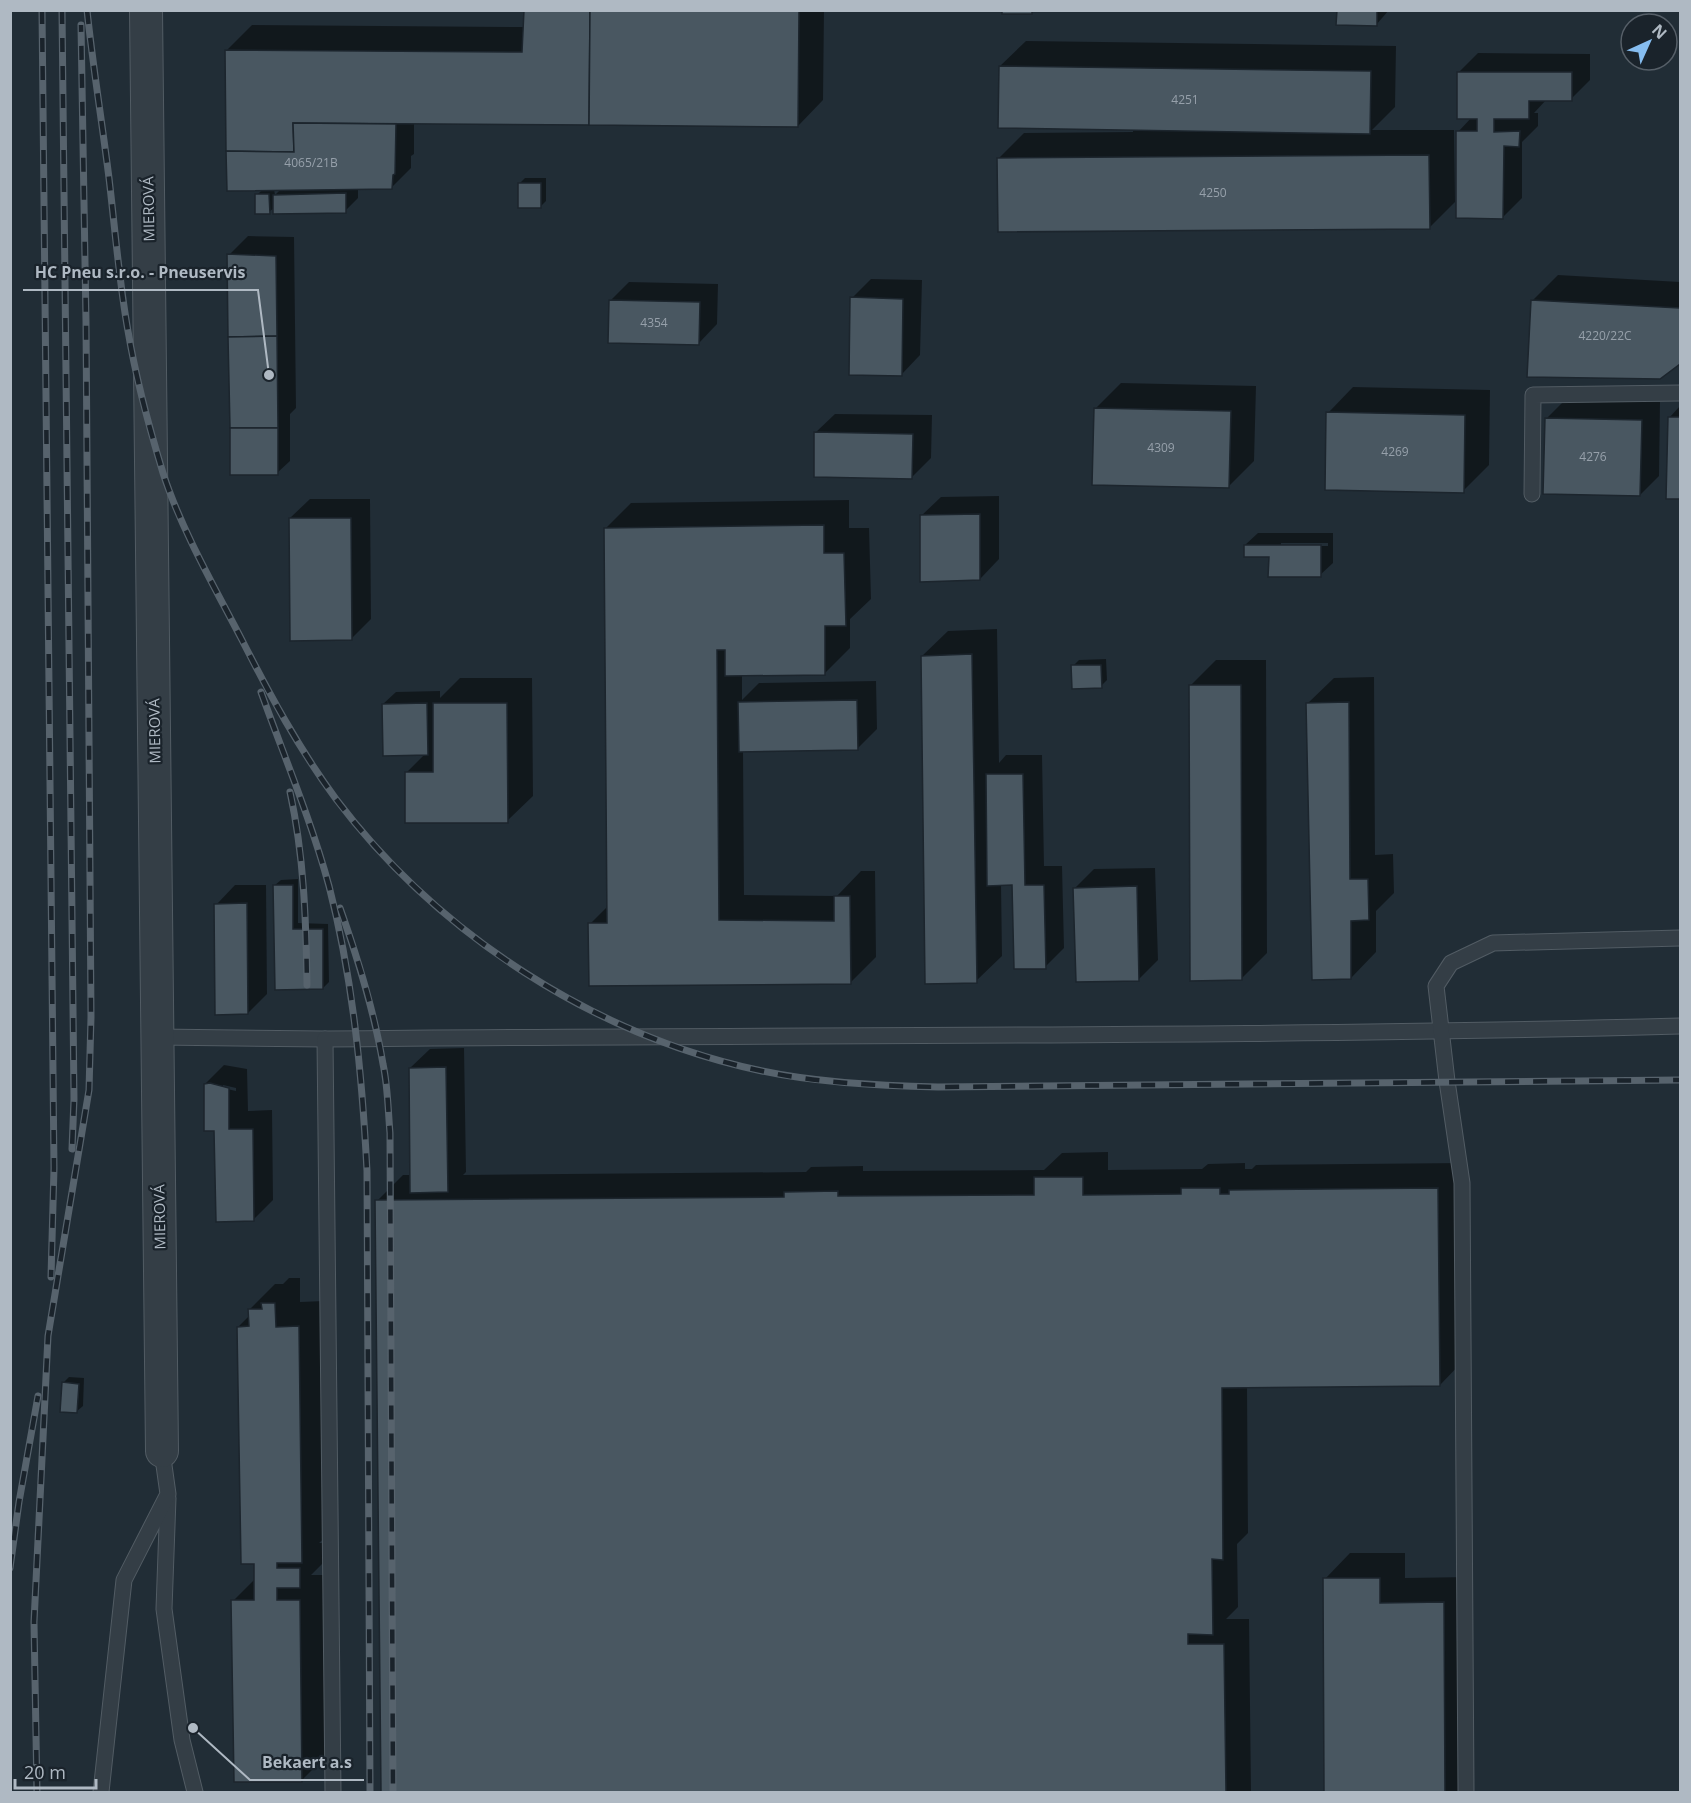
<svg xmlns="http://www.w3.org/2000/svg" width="1691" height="1803" viewBox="0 0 1691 1803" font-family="'Open Sans',sans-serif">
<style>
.shadow{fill:#0007;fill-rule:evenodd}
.building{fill:#495761;stroke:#1c252d;stroke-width:1.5}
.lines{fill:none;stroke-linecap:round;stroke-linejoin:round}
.service-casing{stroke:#525c64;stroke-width:17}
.minor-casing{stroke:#525c64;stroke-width:34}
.service{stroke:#343e46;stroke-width:15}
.minor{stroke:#343e46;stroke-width:32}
.rail-casing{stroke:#57636d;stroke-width:7}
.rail{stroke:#1a232b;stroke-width:4.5;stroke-dasharray:14;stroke-linecap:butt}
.labels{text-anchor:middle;stroke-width:4.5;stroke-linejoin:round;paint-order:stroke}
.number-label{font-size:12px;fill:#96a0aa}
.street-label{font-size:15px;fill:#afb9c3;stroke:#1a232b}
.leader{fill:none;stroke:#afb9c3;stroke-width:2}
.callout-dot{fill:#afb9c3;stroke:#1a232b;stroke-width:2}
.callout-label{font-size:16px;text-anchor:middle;font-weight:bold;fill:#afb9c3;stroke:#1a232b;stroke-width:4.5;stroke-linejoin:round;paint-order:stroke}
</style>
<rect width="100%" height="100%" fill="#212d36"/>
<g class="shadow">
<path d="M525,10h299l-1,90 -25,26 -384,-3v31l-3,2v12l-19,19 -34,1v10l-13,13 -70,-4 -6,5 -12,-17 6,-6 -36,-139 25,-25 273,2zM274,189h7l-6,6z"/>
<polygon points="1338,10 1389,10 1376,25"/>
<polygon points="1026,41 1396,46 1395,107 1372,130 1454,130 1455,202 1429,228 999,158 1024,133 1133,132 1133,129 1000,66"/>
<polygon points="1478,53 1590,54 1590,80 1571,99 1547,99 1534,113 1538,113 1538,126 1522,142 1522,198 1503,217 1458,132 1472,117 1459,72"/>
<polygon points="525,178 546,178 546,201 540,207 519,184"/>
<polygon points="248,236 294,237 296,408 290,414 290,461 277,473 229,255"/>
<polygon points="1558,275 1680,282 1680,362 1660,377 1532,301"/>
<polygon points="871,279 922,280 920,355 901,375 852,298"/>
<polygon points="629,282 718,284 717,324 698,344 610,301"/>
<polygon points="1121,383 1256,386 1254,461 1229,486 1095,409"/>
<polygon points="1353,387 1490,390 1489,465 1463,491 1328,413"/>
<polygon points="1566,399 1660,402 1659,476 1640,495 1547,418"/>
<polygon points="1680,406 1680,498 1667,497 1669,418"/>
<polygon points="835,414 932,415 931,458 912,477 815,433"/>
<polygon points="999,496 999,559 980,579 921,516 941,497"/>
<polygon points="310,499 370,499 371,619 352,638 290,518"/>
<polygon points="849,500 849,528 869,528 871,599 850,619 850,648 825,673 742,674 742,700 759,683 876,681 877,729 858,748 743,750 744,895 837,896 861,871 875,871 876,957 850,983 590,924 609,905 605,529 631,503"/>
<path d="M1258,533h75v30l-13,12 -75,-30zM1281,543h47v3h-47z"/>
<polygon points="997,629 999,763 1006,755 1042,755 1044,866 1062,866 1064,948 1045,967 1014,884 1001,884 1002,956 976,981 922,656 948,631"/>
<polygon points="1106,659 1107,680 1101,686 1073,666 1079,660"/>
<polygon points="1216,660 1266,660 1267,953 1241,979 1191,685"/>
<polygon points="1374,677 1375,855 1393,854 1394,893 1376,911 1376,952 1351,978 1308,703 1334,678"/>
<polygon points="460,678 532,678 533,796 507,821 406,773 425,754 383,704 396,692 440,691 440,698"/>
<polygon points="1155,868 1158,960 1139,979 1074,889 1094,869"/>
<polygon points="298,879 298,923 328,924 329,982 323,988 276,988 275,885 281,880"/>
<polygon points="235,885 266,885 267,994 248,1013 216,905"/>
<polygon points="464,1048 466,1172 463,1175 806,1172 811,1167 863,1166 863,1171 1044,1170 1062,1153 1108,1152 1108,1170 1202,1169 1208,1164 1245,1163 1245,1169 1252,1169 1256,1165 1463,1163 1465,1359 1440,1385 1247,1386 1248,1533 1237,1544 1238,1607 1226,1619 1249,1619 1251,1792 382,1792 377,1201 403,1175 412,1175 410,1068 430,1049"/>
<path d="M224,1065l23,4 1,42 24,-1 1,90 -19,19 -39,-90 -10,-45zM223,1085l13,3v3l-13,-3z"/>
<polygon points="289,1278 300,1278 300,1302 324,1301 327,1536 319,1543 325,1543 325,1561 311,1575 325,1575 327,1755 301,1781 233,1601 255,1579 238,1327 250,1315 250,1309 275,1284 283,1284"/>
<polygon points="69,1377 84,1378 83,1406 77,1411 63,1383"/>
<polygon points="1350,1553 1405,1553 1405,1578 1469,1577 1471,1792 1325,1792 1325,1579"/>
</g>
<g class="building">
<polygon points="524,10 590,10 589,125 293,123 294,152 226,151 225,50 522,52"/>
<polygon points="590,10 799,10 798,127 589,125"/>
<rect x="1002" y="10" width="30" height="4"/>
<polygon points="1337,10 1377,10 1377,26 1336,25"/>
<polygon points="999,66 1371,71 1370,134 998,128"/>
<polygon points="1457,72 1572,72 1572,101 1529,101 1529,119 1494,119 1494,132 1520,131 1519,147 1504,146 1503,219 1456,218 1456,131 1477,131 1477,119 1457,119"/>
<polygon points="293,123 396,124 395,174 393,175 392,189 227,191 226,151 294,152"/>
<polygon points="1429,155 1430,229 998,232 997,158"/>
<rect x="518" y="183" width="23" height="25"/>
<polygon points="346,193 346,213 273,214 273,195"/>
<polygon points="255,194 269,194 270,214 255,214"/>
<polygon points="227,254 276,256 277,336 228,337"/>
<polygon points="850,297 903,299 902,376 849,375"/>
<polygon points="609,300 700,302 699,345 608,343"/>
<polygon points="1531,300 1680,308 1680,364 1660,379 1527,377"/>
<polygon points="277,336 278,428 230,428 228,337"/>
<polygon points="1094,408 1231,411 1229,488 1092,485"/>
<polygon points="1326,412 1465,415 1464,493 1325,490"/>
<polygon points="1668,417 1680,417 1680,499 1666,499"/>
<polygon points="1545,418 1642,420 1640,496 1543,494"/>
<rect x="230" y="428" width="48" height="47"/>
<polygon points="814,432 913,434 912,479 814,477"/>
<polygon points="980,514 980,580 920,582 920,515"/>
<polygon points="289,518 351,518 352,640 290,641"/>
<polygon points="824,525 824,553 844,553 846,626 825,626 825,675 725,676 725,650 717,650 719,920 834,921 834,896 850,896 851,984 589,986 588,923 607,923 604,528"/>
<polygon points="1244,545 1321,545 1321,577 1268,577 1269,557 1244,557"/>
<polygon points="972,654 977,983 925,984 921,656"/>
<polygon points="1071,665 1101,665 1102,688 1072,689"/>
<polygon points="1189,685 1241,685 1242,980 1190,981"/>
<polygon points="857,700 858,750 739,752 738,702"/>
<polygon points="1349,702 1350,879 1368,879 1369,920 1351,921 1351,979 1312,980 1306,703"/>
<polygon points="427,703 428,755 383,756 382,704"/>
<polygon points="433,703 507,703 508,823 405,823 405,772 433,772"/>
<polygon points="986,774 1023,774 1025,885 1044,885 1046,969 1014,969 1012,885 987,886"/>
<polygon points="273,885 293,885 293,929 323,929 323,989 275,990"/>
<polygon points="1137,886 1139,981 1076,982 1073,888"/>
<polygon points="247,903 248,1014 215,1015 214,904"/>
<polygon points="446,1067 448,1192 410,1193 409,1068"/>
<polygon points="210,1083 229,1088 229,1129 253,1129 254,1221 216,1222 214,1131 204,1131 204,1084"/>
<polygon points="1034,1177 1083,1177 1083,1195 1181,1194 1181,1188 1220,1188 1220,1194 1229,1194 1229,1190 1438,1188 1440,1386 1222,1388 1223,1560 1212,1559 1213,1635 1188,1634 1188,1644 1224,1644 1226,1792 381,1792 375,1200 784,1197 784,1192 838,1191 838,1196 1034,1195"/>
<polygon points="261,1303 275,1303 276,1327 299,1326 302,1563 277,1563 277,1568 300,1568 300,1588 277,1588 277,1600 300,1600 302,1782 234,1782 231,1600 254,1600 254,1564 241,1564 237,1327 249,1326 248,1309 262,1309"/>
<polygon points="62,1382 79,1384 77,1413 60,1412"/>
<polygon points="1323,1578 1380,1578 1380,1603 1444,1602 1445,1792 1324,1792"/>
</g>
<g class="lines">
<defs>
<g id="service">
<polyline points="1532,494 1533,395 1680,393"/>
<polyline points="158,1037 325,1039"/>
<polyline points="168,1498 164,1609 182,1740 195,1792"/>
<polyline points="101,1792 124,1580 168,1494 162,1451"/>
<path d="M333,1792l-8,-753c452,-5 904,-1 1355,-13"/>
<polyline points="1466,1792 1462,1183 1447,1081 1436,986 1451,963 1493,943 1680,938"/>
</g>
<polyline id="minor" points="146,10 162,1451"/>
</defs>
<use href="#service" class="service-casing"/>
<use href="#minor" class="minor-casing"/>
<use href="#service" class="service"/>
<use href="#minor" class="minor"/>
<defs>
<g id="rail">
<polyline points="42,10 54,1168 51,1277"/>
<polyline points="62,10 74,1099 72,1149"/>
<path d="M87,10c6,57 15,112 22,168 6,51 10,103 19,153 8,48 21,96 35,142 18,56 52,115 79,167 28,55 57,109 94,159 102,135 259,237 426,272 57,12 117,15 176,16l742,-7"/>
<path d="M261,692c23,64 50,128 68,194 24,93 33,189 38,285l3,621"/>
<path d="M290,792c14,64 16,127 17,193"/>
<path d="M340,908c18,51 34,102 43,156 5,23 5,47 7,69l3,659"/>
<polyline points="10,1568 19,1502 38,1396"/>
<polyline points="37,1792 34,1622 48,1336 89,1090 91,1017 86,321 81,25"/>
</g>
</defs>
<use href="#rail" class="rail-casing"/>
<use href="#rail" class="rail"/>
</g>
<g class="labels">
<g class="number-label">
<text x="1185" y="104">4251</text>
<text x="311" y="167">4065/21B</text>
<text x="1213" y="197">4250</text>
<text x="654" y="327">4354</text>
<text x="1605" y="340">4220/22C</text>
<text x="1161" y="452">4309</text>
<text x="1395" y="456">4269</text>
<text x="1593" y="461">4276</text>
</g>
<g class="street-label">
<text transform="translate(149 209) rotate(-91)" y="5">MIEROVÁ</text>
<text transform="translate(155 731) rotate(-91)" y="5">MIEROVÁ</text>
<text transform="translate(160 1217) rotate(-91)" y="5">MIEROVÁ</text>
</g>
</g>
<path class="leader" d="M269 375L258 290H23M193 1728L250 1780H364"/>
<g class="callout-dot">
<circle cx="269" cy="375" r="6"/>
<circle cx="193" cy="1728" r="6"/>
</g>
<g class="callout-label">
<text x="140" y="278">HC Pneu s.r.o. - Pneuservis</text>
<text x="307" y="1768">Bekaert a.s</text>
</g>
<rect width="1691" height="1803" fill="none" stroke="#afb9c3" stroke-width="24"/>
<g transform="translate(1649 42) rotate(45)"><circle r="28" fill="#1a232b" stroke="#565f68" stroke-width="1.5"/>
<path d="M0-4.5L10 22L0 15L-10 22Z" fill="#86bdf0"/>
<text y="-9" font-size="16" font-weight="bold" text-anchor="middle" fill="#afb9c3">N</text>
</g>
<path d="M15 1779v9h81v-9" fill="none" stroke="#afb9c3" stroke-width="3"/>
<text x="24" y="1779" font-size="18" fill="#afb9c3" stroke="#1a232b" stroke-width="4.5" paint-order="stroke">20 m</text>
</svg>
